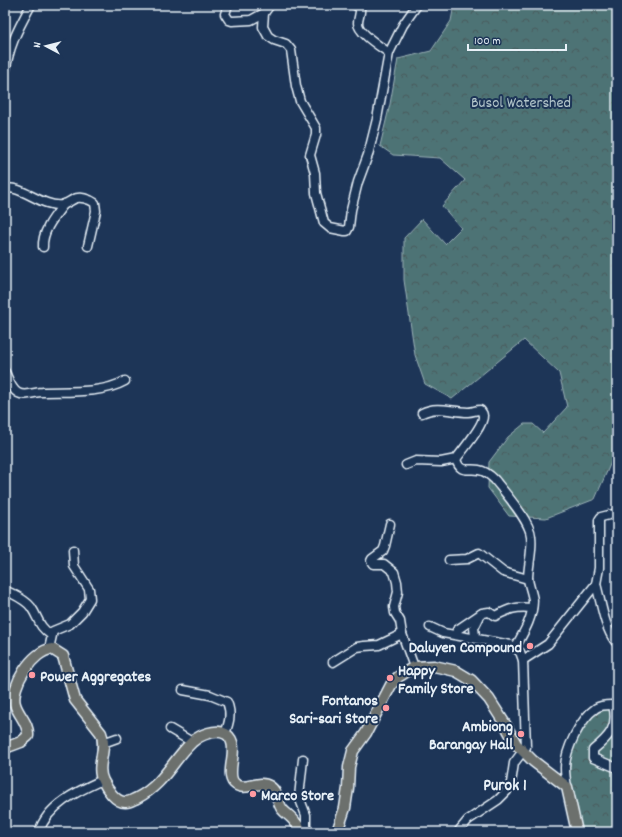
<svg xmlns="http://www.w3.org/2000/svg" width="622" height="837" viewBox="0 0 622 837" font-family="Dekko,sans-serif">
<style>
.forest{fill:url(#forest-crowns);stroke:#9bb2b6}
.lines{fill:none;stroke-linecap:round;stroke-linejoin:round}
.minor-casing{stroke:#e8f1f8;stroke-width:11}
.major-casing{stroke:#e8f1f8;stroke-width:13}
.minor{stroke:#1d3557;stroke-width:8}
.major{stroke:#6c706d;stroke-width:10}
.poi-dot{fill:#ff9aa2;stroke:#1d3557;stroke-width:1.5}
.labels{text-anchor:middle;stroke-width:4;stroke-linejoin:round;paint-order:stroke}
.park-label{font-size:16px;fill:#b2c5ca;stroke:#1d3557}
.poi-label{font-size:16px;font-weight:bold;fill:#e8f1f8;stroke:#1d3557;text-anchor:end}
.neighbourhood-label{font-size:17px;font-weight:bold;fill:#e8f1f8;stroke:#1d3557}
</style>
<defs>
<pattern id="forest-crowns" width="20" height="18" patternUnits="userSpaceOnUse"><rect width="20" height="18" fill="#4e7375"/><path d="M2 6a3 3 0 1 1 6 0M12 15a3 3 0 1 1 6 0" fill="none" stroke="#4a5b5d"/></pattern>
</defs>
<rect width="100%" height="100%" fill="#1d3557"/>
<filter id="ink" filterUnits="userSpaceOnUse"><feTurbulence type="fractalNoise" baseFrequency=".025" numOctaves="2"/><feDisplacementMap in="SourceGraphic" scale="8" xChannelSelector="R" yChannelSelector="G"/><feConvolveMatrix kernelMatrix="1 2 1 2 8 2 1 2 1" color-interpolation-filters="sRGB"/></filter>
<g filter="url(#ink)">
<g class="forest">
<polygon points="454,5 617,5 617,452 615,453 595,499 546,518 509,516 488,488 489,462 508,437 524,424 533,424 543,433 567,407 559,373 524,340 452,399 425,384 415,355 404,280 404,238 422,219 445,244 461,228 442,206 465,180 440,158 393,155 380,146 390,104 398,59 431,51 451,21"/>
<path d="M608,709h9v123h-36c-9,-39 -22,-66 2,-103 7,-11 13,-17 25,-20z"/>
</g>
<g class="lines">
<defs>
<g id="minor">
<polyline points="228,5 225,14 229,20 232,21 251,20 264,13"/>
<path d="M270,5l-6,8 -1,14 5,9 6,4 12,4 5,6 5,36 4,15 16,27v7l-6,20 5,18 1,20 8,30 6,5 15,3h2l2,-4 2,-17 7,-28 10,-27 9,-36 12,-66c-8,-6 -31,-20 -31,-30 0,-5 3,-10 2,-15l-5,-3"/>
<polyline points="389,53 403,25 417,5"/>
<path d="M5,75c3,-28 13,-46 26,-70"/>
<path d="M5,189c15,-5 38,19 57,16 5,-1 8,-4 12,-6 6,-3 15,0 21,4l1,8 -8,35"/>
<path d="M43,247c-1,-16 11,-30 21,-43"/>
<path d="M5,372c3,6 6,17 13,21 7,4 17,-1 24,-1 25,-1 60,2 83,-11"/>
<path d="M456,459c4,15 12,9 23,11 7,1 12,6 16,10 10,13 35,41 36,56 2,14 -3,29 -3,43 1,7 4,14 5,21 0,18 -9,32 -18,48"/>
<path d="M406,465l10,-4 25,1 15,-3c6,-8 28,-34 27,-43 0,-3 -1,-4 -3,-6 -5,0 -7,2 -12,2 -16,0 -31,-7 -46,1"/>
<polyline points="390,524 385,546 383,551 372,559 371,561 373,564 384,564 394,572 397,582 398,592 394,607 395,613 400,621 402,634 414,667"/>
<polyline points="449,560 467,559 479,553 503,572 528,579"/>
<path d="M596,584c5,17 8,43 19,57"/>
<path d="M5,590c9,5 20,9 26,17 9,13 6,18 20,28"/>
<polyline points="430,627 443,633 511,645 520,652 523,660 526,747 514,763 511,783 507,791 498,800 468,820 458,832"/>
<path d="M457,630l25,-17 7,-1 6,4c14,-7 21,-10 37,-8"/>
<polyline points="475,636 474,628 481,614"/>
<polyline points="49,649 53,631 70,624 82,612 90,599 89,589 74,566 73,550"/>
<polyline points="523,660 548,644 596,584 599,568 599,520 601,517 617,513"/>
<polyline points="333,662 357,647 364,646 379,645 402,634"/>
<path d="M183,690l27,5 17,7c5,12 2,21 -2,32"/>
<path d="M613,705c6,22 -4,32 -20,45v8l24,10"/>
<polyline points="170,729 192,742"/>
<polyline points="103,743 117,738"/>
<polyline points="303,759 299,797 306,815 306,832"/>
<path d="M567,787c-1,-6 -2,-13 -2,-19 0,-18 15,-49 31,-60 6,-4 14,-3 21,-3"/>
<path d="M39,832c8,-27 39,-41 63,-52"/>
</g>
<g id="major">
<path d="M5,748l16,-6 7,-6c1,-13 -10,-21 -13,-32 -5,-18 18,-54 37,-55l11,7 12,44 26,33c7,16 -6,33 2,48 4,8 13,22 23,21 4,0 8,-3 11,-4 27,-14 35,-37 55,-56 8,-7 24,-14 34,-8 16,11 -2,38 8,49 10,10 24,-4 35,3 9,5 8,16 13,23 4,5 10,8 13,13 3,3 5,7 7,10"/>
<polyline points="337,832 345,808 348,788 349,767 353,751 366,733 391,685 398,677 414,667 434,666 456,671 471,680 489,699 505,724 516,744 533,761 567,787 577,832"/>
</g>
</defs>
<use href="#minor" class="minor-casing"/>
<use href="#major" class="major-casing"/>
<use href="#minor" class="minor"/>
<use href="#major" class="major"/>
</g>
</g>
<g class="poi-dot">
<circle cx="530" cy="646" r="4"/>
<circle cx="32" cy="675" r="4"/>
<circle cx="390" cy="678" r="4"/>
<circle cx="386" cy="708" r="4"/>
<circle cx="521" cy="734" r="4"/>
<circle cx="253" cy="794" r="4"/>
</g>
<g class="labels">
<g class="park-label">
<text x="521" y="107">Busol Watershed</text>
</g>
<g class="poi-label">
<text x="522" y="652">Daluyen Compound</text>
<text x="398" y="675" text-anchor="start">Happy<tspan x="398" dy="18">Family Store</tspan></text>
<text x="40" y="681" text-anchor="start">Power Aggregates</text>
<text x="378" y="705">Fontanos<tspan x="378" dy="18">Sari-sari Store</tspan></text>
<text x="513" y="731">Ambiong<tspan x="513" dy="18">Barangay Hall</tspan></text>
<text x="261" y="800" text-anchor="start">Marco Store</text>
</g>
<g class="neighbourhood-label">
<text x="505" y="790">Purok 1</text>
</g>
</g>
<rect width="622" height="837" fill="none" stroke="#1d3557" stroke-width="20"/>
<rect x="10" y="10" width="602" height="817" fill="none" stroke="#e8f1f8" stroke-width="1.5" filter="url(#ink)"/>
<g transform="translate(46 46) rotate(277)" stroke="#1d3557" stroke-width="3" paint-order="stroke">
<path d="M0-3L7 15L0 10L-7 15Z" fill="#e8f1f8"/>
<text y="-6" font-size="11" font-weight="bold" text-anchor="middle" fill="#e8f1f8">N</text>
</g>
<path d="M468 44v6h98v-6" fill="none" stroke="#e8f1f8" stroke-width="2"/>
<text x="474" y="44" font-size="12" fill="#e8f1f8" stroke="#1d3557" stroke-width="3" paint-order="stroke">100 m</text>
</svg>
